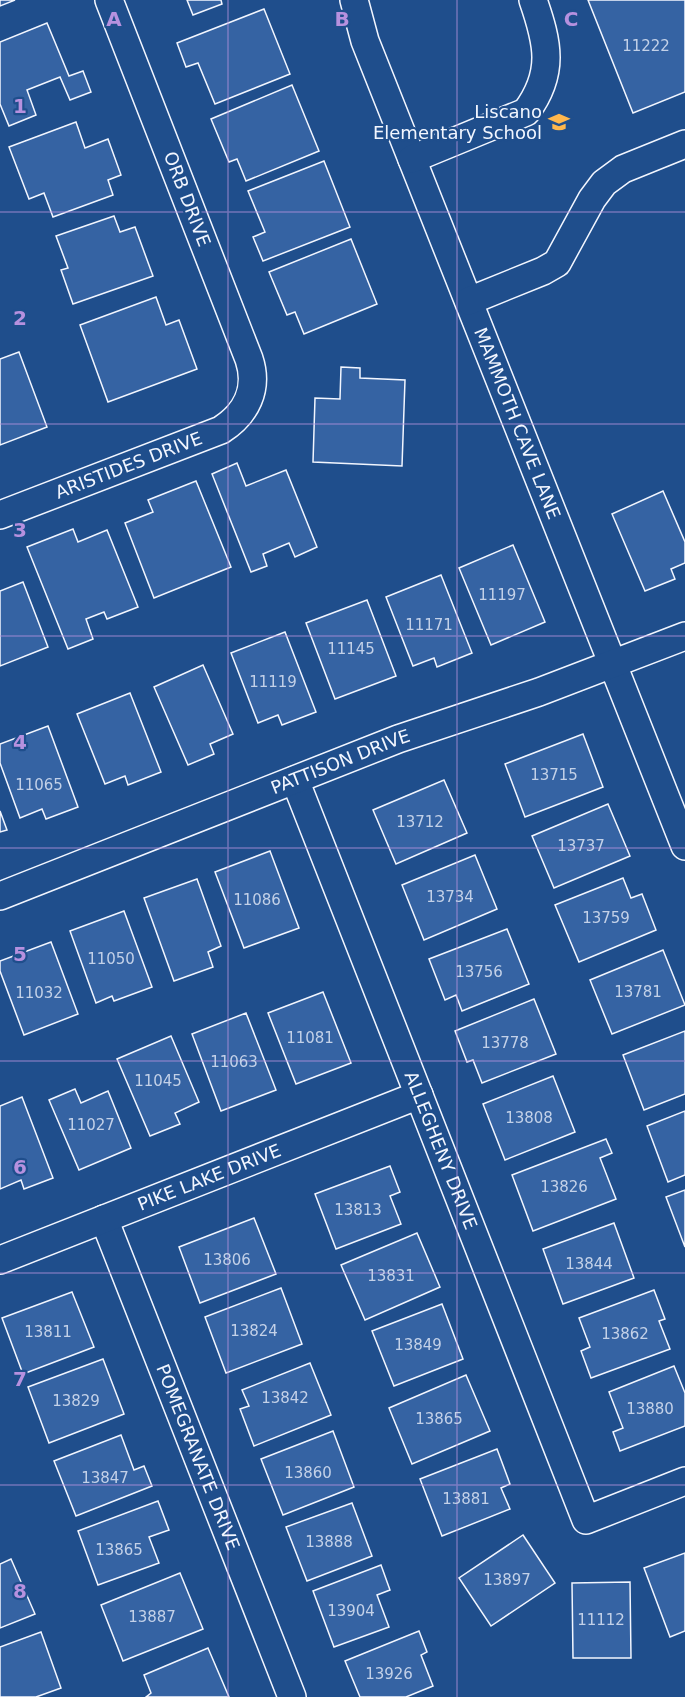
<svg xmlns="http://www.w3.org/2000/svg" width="685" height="1697" viewBox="0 0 685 1697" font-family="'DejaVu Sans',sans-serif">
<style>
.building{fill:#3563a3;stroke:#f2f6ff;stroke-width:1.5}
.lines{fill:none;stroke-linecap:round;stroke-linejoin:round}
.minor-casing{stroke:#f2f6ff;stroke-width:30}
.minor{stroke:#1f4e8c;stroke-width:27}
.grid{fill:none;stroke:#b691df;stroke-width:1.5;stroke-opacity:0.55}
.labels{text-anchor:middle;stroke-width:4.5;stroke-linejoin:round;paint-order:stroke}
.number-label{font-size:15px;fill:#c3d1e8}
.poi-label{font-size:18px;fill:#f2f6ff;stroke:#1f4e8c;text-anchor:end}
.street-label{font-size:18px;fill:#f2f6ff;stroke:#1f4e8c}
.grid-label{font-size:20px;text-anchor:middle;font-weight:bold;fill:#b691df;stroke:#1f4e8c;stroke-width:4.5;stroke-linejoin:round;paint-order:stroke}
</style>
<rect width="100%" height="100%" fill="#1f4e8c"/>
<g class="building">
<polygon points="0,0 15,0 0,6"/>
<polygon points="187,0 221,0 222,4 193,15"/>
<polygon points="588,0 685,0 685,92 633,113"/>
<polygon points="264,9 290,74 215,104 198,63 186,67 177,43"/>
<polygon points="47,23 69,76 83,71 91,92 70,100 60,77 27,90 36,115 9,126 0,104 0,42"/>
<polygon points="292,85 319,151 246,181 237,159 229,162 211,119"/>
<polygon points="76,122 85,148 108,139 121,175 108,180 113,195 53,217 44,193 29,199 9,147"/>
<polygon points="324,161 350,227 263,261 253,237 265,232 248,191"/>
<polygon points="114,216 120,232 135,227 153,276 73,304 61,270 68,268 56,236"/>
<polygon points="351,239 377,304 304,334 295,312 287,315 269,272"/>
<polygon points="156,297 166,325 179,320 197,369 108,402 80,325"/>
<polygon points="19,352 47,427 0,445 0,359"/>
<polygon points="341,367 360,368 360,378 405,380 402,466 313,462 315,398 340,399"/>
<polygon points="237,463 246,486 286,470 317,547 295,557 289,543 263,554 267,566 251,572 212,474"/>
<polygon points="196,481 231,567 154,598 125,523 153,512 148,500"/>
<polygon points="663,491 685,542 685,563 671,569 675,579 645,591 612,514"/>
<polygon points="73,529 78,542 107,530 138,607 107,619 104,612 86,619 93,639 68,649 27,547"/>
<polygon points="513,545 545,622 491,645 459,568"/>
<polygon points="441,575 472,653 437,667 434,658 413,666 386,597"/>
<polygon points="23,582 48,647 0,666 0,591"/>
<polygon points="367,600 396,676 335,699 306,623"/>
<polygon points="285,632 316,712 282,725 278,715 258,723 231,653"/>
<polygon points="203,665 233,734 210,744 214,754 188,765 154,687"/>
<polygon points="130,693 161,772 128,785 125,776 105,784 77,714"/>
<polygon points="48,726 78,807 46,819 42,809 20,818 0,763 0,744"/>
<polygon points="583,734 603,787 525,817 505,764"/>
<polygon points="444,780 467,833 396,864 373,810"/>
<polygon points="608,804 630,856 554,888 532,836"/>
<polygon points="0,811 7,830 0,832"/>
<polygon points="270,851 299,928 244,948 215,872"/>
<polygon points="475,855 497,909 424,940 402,885"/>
<polygon points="623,878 631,898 642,894 656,930 579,962 555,905"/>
<polygon points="197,879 221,946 208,952 213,967 174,981 144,898"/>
<polygon points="124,911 152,987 114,1001 112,996 96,1003 70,931"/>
<polygon points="507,929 529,984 462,1011 456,995 445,1000 429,959"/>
<polygon points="51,942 78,1014 24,1035 0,971 0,961"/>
<polygon points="663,950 685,1005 612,1034 590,980"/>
<polygon points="323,992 351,1063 296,1084 268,1013"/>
<polygon points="534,999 556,1054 482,1083 473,1060 467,1062 455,1031"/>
<polygon points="246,1013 276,1090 221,1111 192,1034"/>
<polygon points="685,1031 685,1094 644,1110 623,1055"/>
<polygon points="171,1036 199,1102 175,1113 180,1124 150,1136 117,1059"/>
<polygon points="553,1076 575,1132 505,1160 483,1104"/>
<polygon points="75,1089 81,1103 108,1091 131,1148 79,1170 49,1100"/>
<polygon points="22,1097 53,1178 24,1189 21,1180 0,1189 0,1106"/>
<polygon points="685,1111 685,1175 668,1182 647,1126"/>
<polygon points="606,1139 612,1153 600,1158 616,1199 533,1231 512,1175"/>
<polygon points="390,1166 400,1192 390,1196 401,1224 336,1249 315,1194"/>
<polygon points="685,1190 685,1247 666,1197"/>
<polygon points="254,1218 276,1274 200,1303 179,1247"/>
<polygon points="614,1223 634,1278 563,1304 543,1249"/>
<polygon points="417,1233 440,1287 365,1320 341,1265"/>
<polygon points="281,1288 302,1344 226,1373 205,1317"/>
<polygon points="654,1290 665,1319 659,1321 670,1349 591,1378 581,1351 590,1347 579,1318"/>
<polygon points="72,1292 94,1347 23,1374 2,1318"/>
<polygon points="442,1304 463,1359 394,1386 372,1331"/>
<polygon points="103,1359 124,1414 49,1443 28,1387"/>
<polygon points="310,1363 331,1415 254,1446 240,1409 249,1406 242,1390"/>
<polygon points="674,1366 685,1393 685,1426 620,1451 613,1432 623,1428 609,1392"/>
<polygon points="466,1375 490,1431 412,1464 389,1408"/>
<polygon points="333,1431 354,1487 283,1515 261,1459"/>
<polygon points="121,1435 134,1470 144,1466 152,1486 76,1516 54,1461"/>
<polygon points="497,1449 510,1484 501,1488 510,1509 442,1536 420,1479"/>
<polygon points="158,1501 169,1530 149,1537 159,1563 98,1585 78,1531"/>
<polygon points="352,1503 372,1556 307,1581 286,1527"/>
<polygon points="523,1535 555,1583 491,1626 459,1578"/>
<polygon points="685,1553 685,1631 670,1637 644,1568"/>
<polygon points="11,1559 35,1614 0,1628 0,1564"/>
<polygon points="381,1565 390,1590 377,1595 389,1627 334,1647 313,1591"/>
<polygon points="180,1573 203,1629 123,1661 101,1605"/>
<polygon points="630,1582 631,1658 573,1658 572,1583"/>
<polygon points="419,1631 427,1652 421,1655 433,1686 406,1697 360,1697 345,1661"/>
<polygon points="41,1632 61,1688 36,1697 0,1697 0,1647"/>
<polygon points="208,1648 229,1697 146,1697 151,1693 144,1675"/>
</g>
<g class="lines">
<defs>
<g id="minor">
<path id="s1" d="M354,0l11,41 320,805"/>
<path d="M412,159l114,-47c29,-39 22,-69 7,-112"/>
<polyline points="469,301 543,271 557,263 592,199 604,183 623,169 685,144"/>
<path id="s2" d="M0,515l221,-85c25,-16 38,-41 28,-71l-140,-359"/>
<path id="s3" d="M295,780l291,740 99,-39"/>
<path id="s4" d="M0,896l398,-157 141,-47 146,-56"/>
<path id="s5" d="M104,1219l188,478"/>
<path id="s6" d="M0,1260l419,-165"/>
</g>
</defs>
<use href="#minor" class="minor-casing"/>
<use href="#minor" class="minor"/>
</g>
<path class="grid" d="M228,0v1697M457,0v1697M0,212h685M0,424h685M0,636h685M0,848h685M0,1061h685M0,1273h685M0,1485h685"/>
<defs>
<symbol id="school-bare" viewBox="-9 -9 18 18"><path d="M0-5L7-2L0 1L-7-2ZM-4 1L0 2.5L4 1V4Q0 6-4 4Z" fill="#ffb74d" stroke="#1f4e8c" stroke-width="2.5" paint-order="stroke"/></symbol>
</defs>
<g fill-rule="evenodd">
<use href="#school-bare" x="544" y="107" width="30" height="30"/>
</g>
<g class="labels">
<g class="number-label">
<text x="646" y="51">11222</text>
<text x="502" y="600">11197</text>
<text x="429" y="630">11171</text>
<text x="351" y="654">11145</text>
<text x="273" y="687">11119</text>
<text x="554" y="780">13715</text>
<text x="39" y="790">11065</text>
<text x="420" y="827">13712</text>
<text x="581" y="851">13737</text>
<text x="450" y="902">13734</text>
<text x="257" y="905">11086</text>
<text x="606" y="923">13759</text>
<text x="111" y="964">11050</text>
<text x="479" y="977">13756</text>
<text x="638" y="997">13781</text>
<text x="39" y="998">11032</text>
<text x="310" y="1043">11081</text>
<text x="505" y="1048">13778</text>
<text x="234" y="1067">11063</text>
<text x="158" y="1086">11045</text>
<text x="529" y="1123">13808</text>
<text x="91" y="1130">11027</text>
<text x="564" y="1192">13826</text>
<text x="358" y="1215">13813</text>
<text x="227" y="1265">13806</text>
<text x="589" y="1269">13844</text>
<text x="391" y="1281">13831</text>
<text x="254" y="1336">13824</text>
<text x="48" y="1337">13811</text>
<text x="625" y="1339">13862</text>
<text x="418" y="1350">13849</text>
<text x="285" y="1403">13842</text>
<text x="76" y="1406">13829</text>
<text x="650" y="1414">13880</text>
<text x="439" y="1424">13865</text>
<text x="308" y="1478">13860</text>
<text x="105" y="1483">13847</text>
<text x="466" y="1504">13881</text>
<text x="329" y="1547">13888</text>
<text x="119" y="1555">13865</text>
<text x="507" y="1585">13897</text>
<text x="351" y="1616">13904</text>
<text x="152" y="1622">13887</text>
<text x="601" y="1625">11112</text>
<text x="389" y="1679">13926</text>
</g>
<g class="poi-label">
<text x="542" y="118">Liscano<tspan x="542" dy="21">Elementary School</tspan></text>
</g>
<g class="street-label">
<text transform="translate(187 199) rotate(69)" y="6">ORB DRIVE</text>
<text dy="6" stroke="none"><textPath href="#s1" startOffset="454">MAMMOTH CAVE LANE</textPath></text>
<text dy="6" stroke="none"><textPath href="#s2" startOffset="138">ARISTIDES DRIVE</textPath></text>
<text dy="6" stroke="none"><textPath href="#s4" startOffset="366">PATTISON DRIVE</textPath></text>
<text dy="6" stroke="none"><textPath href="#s3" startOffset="398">ALLEGHENY DRIVE</textPath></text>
<text dy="6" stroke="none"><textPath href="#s6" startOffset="225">PIKE LAKE DRIVE</textPath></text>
<text dy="6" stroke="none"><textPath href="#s5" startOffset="256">POMEGRANATE DRIVE</textPath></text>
</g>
</g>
<g class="grid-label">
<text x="114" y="26">A</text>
<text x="342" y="26">B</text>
<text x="571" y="26">C</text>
<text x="20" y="113">1</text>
<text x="20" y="325">2</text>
<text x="20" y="537">3</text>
<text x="20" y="749">4</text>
<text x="20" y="961">5</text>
<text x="20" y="1174">6</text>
<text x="20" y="1386">7</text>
<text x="20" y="1598">8</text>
</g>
</svg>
